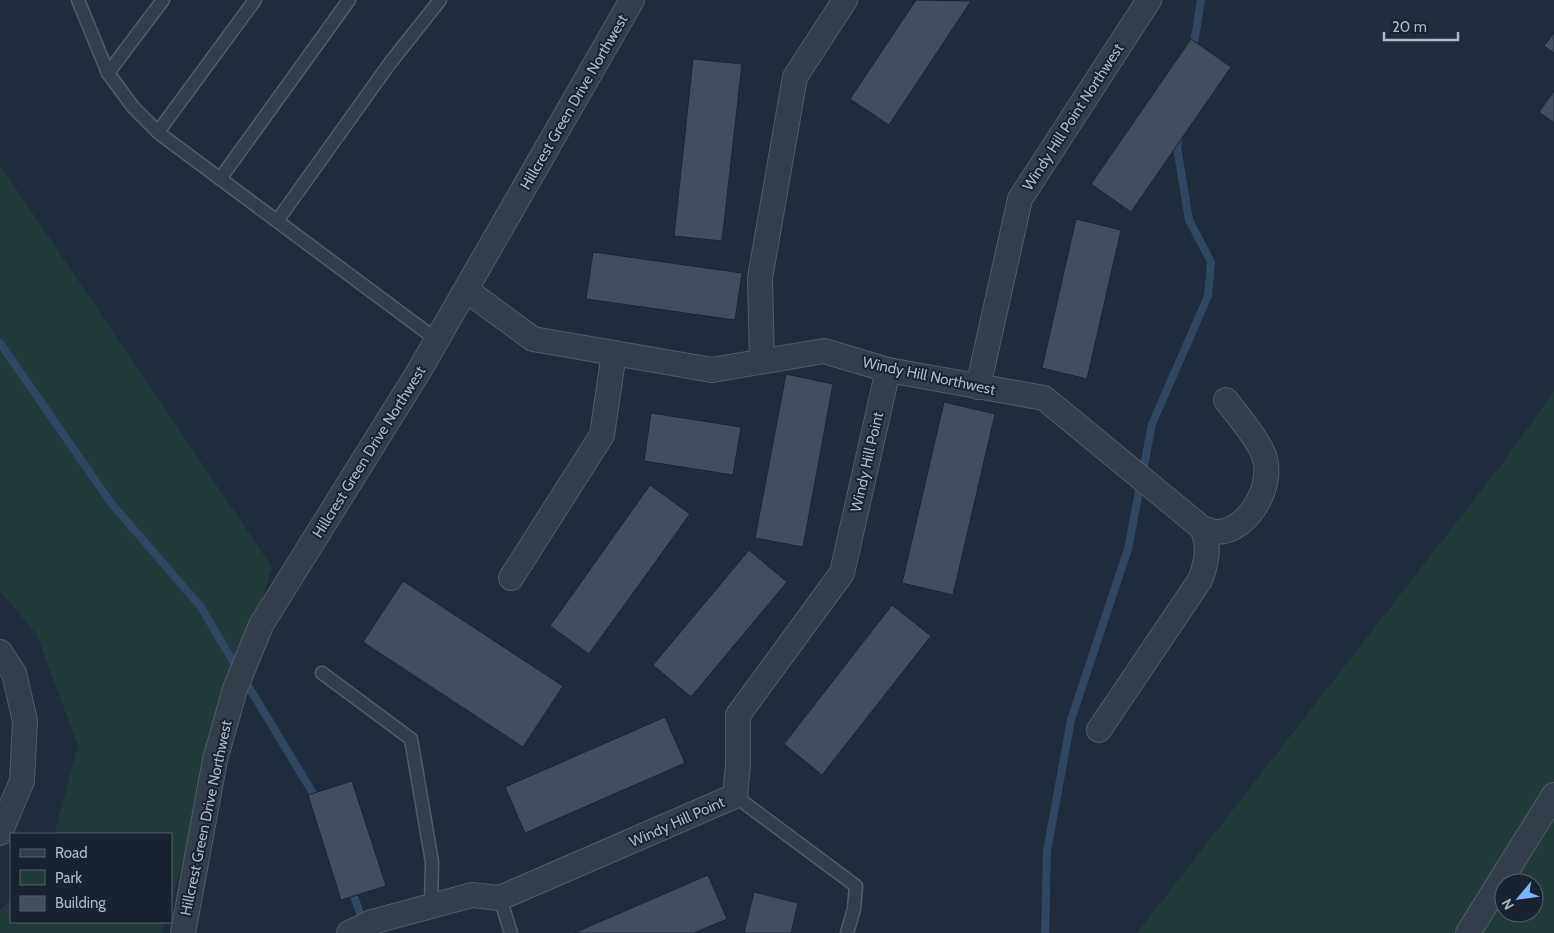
<svg xmlns="http://www.w3.org/2000/svg" width="1554" height="933" viewBox="0 0 1554 933" font-family="Cabin,sans-serif">
<style>
.green{fill:#213a3c;fill-rule:evenodd}
.lines{fill:none;stroke-linecap:round;stroke-linejoin:round}
.stream{stroke:#2f4762;stroke-width:8}
.building{fill:#404f60;stroke:#1a2532}
.lane-casing{stroke:#515c69;stroke-width:15}
.street-casing{stroke:#515c69;stroke-width:26}
.lane{stroke:#333e4b;stroke-width:12}
.street{stroke:#333e4b;stroke-width:24}
.labels{text-anchor:middle;stroke-width:4;stroke-linejoin:round;paint-order:stroke}
.street-label{font-size:15px;fill:#aeb9c7;stroke:#19232f}
</style>
<rect width="100%" height="100%" fill="#1f2c3b"/>
<g class="green">
<polygon points="0,165 272,567 171,902 171,834 54,834 78,746 37,635 0,591"/>
<path d="M1554,391v542h-417l364,-468zM1504,883h30v30h-30z"/>
<polygon points="11,899 11,922 165,922 162,933 0,933 0,910"/>
</g>
<g class="lines">
<g class="stream">
<polyline points="1193,50 1201,0"/>
<polyline points="0,343 111,503 201,607 238,670"/>
<polyline points="244,679 317,800"/>
<polyline points="351,888 364,924"/>
<polyline points="1045,933 1047,851 1071,720 1128,549 1152,424 1208,296 1211,262 1189,220 1177,147 1179,135"/>
</g>
</g>
<g class="building">
<polygon points="916,0 971,1 889,125 850,99"/>
<polygon points="1554,33 1554,53 1544,46"/>
<polygon points="1191,39 1231,67 1131,212 1091,184"/>
<polygon points="693,59 742,64 722,241 674,236"/>
<polygon points="1554,91 1554,123 1539,112"/>
<polygon points="1076,219 1121,230 1087,379 1042,368"/>
<polygon points="593,252 742,273 735,320 586,299"/>
<polygon points="786,374 833,384 803,547 755,538"/>
<polygon points="944,402 995,414 953,595 902,583"/>
<polygon points="651,413 741,427 733,475 644,461"/>
<polygon points="650,485 690,514 589,654 550,626"/>
<polygon points="749,550 787,582 691,697 653,665"/>
<polygon points="403,581 563,686 523,747 363,642"/>
<polygon points="892,605 931,636 822,775 784,744"/>
<polygon points="665,717 685,763 525,833 505,787"/>
<polygon points="352,781 386,886 341,900 308,795"/>
<polygon points="708,875 727,919 694,933 574,933"/>
<polygon points="754,892 798,903 791,933 744,933"/>
</g>
<g class="lines">
<defs>
<g id="lane">
<polyline points="78,0 108,73 133,107 160,134 437,340"/>
<polyline points="108,73 163,0"/>
<polyline points="158,132 255,0"/>
<polyline points="220,179 349,0"/>
<polyline points="277,221 390,63 440,0"/>
<polyline points="322,673 411,739 432,862 431,906"/>
<polyline points="735,796 856,886 854,909 847,933"/>
<polyline points="500,898 511,933"/>
</g>
<g id="street">
<path d="M466,290l67,49 179,31 112,-19 64,19 156,28 158,130c4,1 10,4 15,4 33,-1 59,-50 46,-79 -8,-18 -25,-37 -37,-53"/>
<polyline points="762,361 760,278 795,77 845,0"/>
<polyline points="978,387 1020,199 1149,0"/>
<polyline points="511,578 602,435 614,353"/>
<polyline points="0,652 14,673 25,721 22,781 0,833"/>
<path d="M1099,730l101,-150c7,-18 10,-34 2,-52"/>
<polyline points="183,933 215,760 235,689 261,625 419,371 632,0"/>
<polyline points="349,933 372,922 472,895 500,898 735,796 738,765 738,715 842,573 888,370"/>
<polyline points="1468,933 1554,795"/>
</g>
</defs>
<use href="#lane" class="lane-casing"/>
<use href="#street" class="street-casing"/>
<use href="#lane" class="lane"/>
<use href="#street" class="street"/>
</g>
<g class="labels">
<g class="street-label">
<text transform="translate(574 102) rotate(-60)" y="5">Hillcrest Green Drive Northwest</text>
<text transform="translate(1073 117) rotate(-57)" y="5">Windy Hill Point Northwest</text>
<text transform="translate(929 376) rotate(12)" y="5">Windy Hill Northwest</text>
<text transform="translate(369 452) rotate(-58)" y="5">Hillcrest Green Drive Northwest</text>
<text transform="translate(867 462) rotate(-77)" y="5">Windy Hill Point</text>
<text transform="translate(206 818) rotate(-78)" y="5">Hillcrest Green Drive Northwest</text>
<text transform="translate(677 822) rotate(-24)" y="5">Windy Hill Point</text>
</g>
</g>
<rect x="10" y="833" width="162" height="90" fill="#19232f" stroke="#555f6c"/>
<rect x="20" y="849" width="25" height="8" fill="#333e4b" stroke="#555f6c"/>
<text x="55" y="858" font-size="15" fill="#aeb9c7">Road</text>
<rect x="20" y="870" width="25" height="15" fill="#213a3c" stroke="#555f6c"/>
<text x="55" y="883" font-size="15" fill="#aeb9c7">Park</text>
<rect x="20" y="896" width="25" height="15" fill="#404f60" stroke="#555f6c"/>
<text x="55" y="908" font-size="15" fill="#aeb9c7">Building</text>
<g transform="translate(1519 898) rotate(241)"><circle r="24" fill="#19232f" stroke="#555f6c"/>
<path d="M0-4L9 19L0 12L-9 19Z" fill="#7bb4ff"/>
<text y="-8" font-size="14" font-weight="bold" text-anchor="middle" fill="#aeb9c7">N</text>
</g>
<path d="M1384 32v8h74v-8" fill="none" stroke="#aeb9c7" stroke-width="2.5"/>
<text x="1392" y="32" font-size="15" fill="#aeb9c7" stroke="#19232f" stroke-width="4" paint-order="stroke">20 m</text>
</svg>
